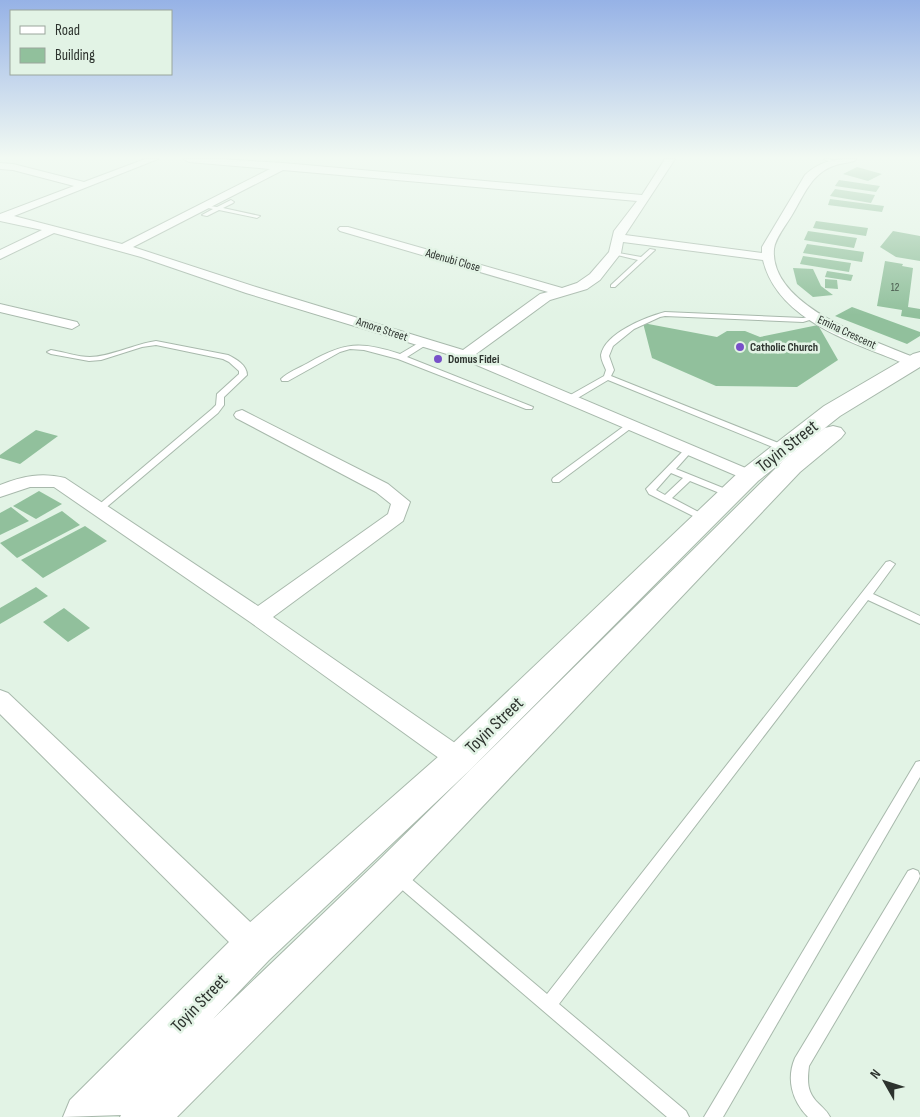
<svg xmlns="http://www.w3.org/2000/svg" width="920" height="1117" viewBox="0 0 920 1117" font-family="'Sofia Sans Condensed',sans-serif">
<style>
.building{fill:#91c09c}
.lines{fill:none;stroke-linecap:round;stroke-linejoin:round}
.lane-casing{stroke:#a8b9ac;stroke-width:2}
.street-casing{stroke:#a8b9ac;stroke-width:2}
.secondary-casing{stroke:#a8b9ac;stroke-width:2}
.lane{fill:#fff;fill-rule:evenodd}
.street{fill:#fff;fill-rule:evenodd}
.secondary{fill:#fff;fill-rule:evenodd}
.poi-dot{fill:#7850c9;stroke:#e2f3e5;stroke-width:2}
.labels{text-anchor:middle;stroke-width:5;stroke-linejoin:round;paint-order:stroke}
.far-number-label{font-size:11px;fill:#46564a}
.far-street-label{font-size:12px;fill:#2d332e;stroke:#e2f3e5}
.far-poi-label{font-size:12px;font-weight:bold;fill:#2d332e;stroke:#e2f3e5;text-anchor:start}
.near-street-label{font-size:18px;fill:#2d332e;stroke:#e2f3e5}
</style>
<rect width="100%" height="100%" fill="#e2f3e5"/>
<g class="building">
<polygon points="857,167 882,174 868,181 843,174"/>
<polygon points="839,180 880,186 876,192 835,186"/>
<polygon points="835,189 875,195 871,203 830,196"/>
<polygon points="830,199 884,206 882,212 828,205"/>
<polygon points="816,221 868,228 866,236 813,228"/>
<polygon points="808,231 857,238 854,248 804,240"/>
<polygon points="893,231 920,236 920,261 896,257 880,247"/>
<polygon points="807,244 864,252 862,262 803,253"/>
<polygon points="803,256 851,263 849,272 800,264"/>
<polygon points="885,261 903,264 902,266 913,268 908,307 920,309 920,319 901,316 902,310 877,306"/>
<polygon points="793,268 813,269 821,286 833,295 813,297 797,284"/>
<polygon points="827,271 853,275 851,281 825,277"/>
<polygon points="825,279 837,280 838,289 825,288"/>
<polygon points="852,307 920,332 920,336 907,344 835,316"/>
<polygon points="643,323 717,337 727,331 745,331 760,337 818,325 838,360 797,387 716,386 652,358"/>
<polygon points="36,430 58,436 20,464 0,458 0,455"/>
<polygon points="39,491 62,504 36,519 13,506"/>
<polygon points="11,507 29,521 0,535 0,513"/>
<polygon points="62,511 80,525 17,558 0,543"/>
<polygon points="85,526 107,541 43,578 21,560"/>
<polygon points="36,587 48,596 0,624 0,608"/>
<polygon points="64,608 90,628 68,642 43,622"/>
</g>
<g class="lines">
<defs>
<g id="lane">
<polygon points="824,159 829,159 835,162 831,163"/>
<polygon points="231,200 234,202 233,203 223,208 260,216 257,218 219,210 207,216 202,215 213,209 203,207 203,205 217,207"/>
<polygon points="650,249 655,250 615,287 611,287 611,285 638,260 613,254 613,252 641,257"/>
<path d="M665,312l138,6 13,-2v2l-13,4 -138,-6 -5,1 -26,12 -21,17 -4,10 5,14 -3,6 175,70 1,2 -1,2h-6l-172,-70 -37,22h-6v-4l39,-22 2,-6c-2,-5 -5,-10 -5,-15 4,-22 45,-38 64,-43z"/>
<path d="M156,341l72,14c8,4 19,10 19,20l-23,22v8l-6,8 -116,98h-6l-2,-2 2,-2 116,-98 4,-4 1,-11 22,-20v-3l-10,-9 -6,-3 -67,-14 -14,2 -41,13 -12,1 -38,-7 -4,-2 4,-2c13,2 27,7 39,7 19,0 45,-13 66,-16z"/>
<path d="M422,341l7,2 -22,14 126,50 -1,2h-6l-128,-50 -34,-9 -14,-1 -10,3 -52,29h-6l-1,-2c7,-7 18,-11 27,-16 36,-21 53,-22 92,-9z"/>
<polygon points="627,424 630,424 634,426 559,482 553,482 552,480 553,478"/>
<path d="M688,448l4,3 -16,18 57,23 2,2 -2,2h-6l-37,-15 -18,17 36,19 2,2 -5,3 -56,-28 -3,-5 39,-40zM671,473l12,5 -18,17 -9,-5z"/>
<polygon points="890,561 895,564 873,594 920,616 920,624 868,600 559,1004 686,1111 689,1117 667,1117 393,882 391,877 393,872 398,870 403,872 547,994 886,562"/>
<polygon points="920,761 920,777 723,1117 704,1117 916,762"/>
<path d="M913,869l5,2 2,5 -2,5 -109,185c-2,16 -2,27 10,38 5,5 8,7 11,13h-22c-16,-16 -22,-38 -13,-59l113,-187z"/>
</g>
<g id="street">
<path d="M145,159h13l-144,57 108,28 148,-75 -81,-7 -5,-3h35l64,4 359,32 23,-36h10l-50,76 137,18v-6l43,-72c16,-15 31,-16 51,-16l-2,2c-6,2 -12,2 -18,4 -24,7 -32,30 -44,50 -5,9 -17,23 -18,34 -5,58 102,92 144,110l2,4 -7,3 -5,-1c-52,-22 -130,-43 -145,-105l-140,-18 -2,11 -21,27 -13,9 -37,11 -74,54 279,118 3,4 -3,4 -6,1 -289,-123 -214,-65 -105,-36 -87,-24 -54,26v-9l42,-20 -42,-9v-7l74,-28 -61,-16 -13,-1v-6l13,1 71,18zM283,170l354,31 -23,30 -5,21 -19,22 -13,9 -15,5 -214,-61h-8l-2,2 2,2 208,61 -8,2 -77,56 -207,-63 -123,-40z"/>
<polygon points="0,304 77,322 79,325 72,329 0,312"/>
<path d="M242,410l146,74 22,18 -7,19 -130,96 195,135 4,7 -4,7 -9,3 -9,-3 -200,-144 -196,-135h-24l-30,10v-12c22,-9 42,-13 65,-7l193,128 130,-92 3,-10 -15,-12 -140,-74 -2,-3 2,-3z"/>
<polygon points="0,690 8,693 265,936 269,946 265,956 254,961 243,956 0,714"/>
</g>
<polygon id="secondary" points="920,352 920,367 840,416 758,481 471,769 269,960 213,1019 379,860 782,462 825,428 833,426 841,428 845,433 841,438 800,472 407,886 177,1117 120,1117 121,1115 63,1117 70,1100 239,932 447,749 740,471 824,406 913,354"/>
</defs>
<use href="#lane" class="lane-casing"/>
<use href="#street" class="street-casing"/>
<use href="#secondary" class="secondary-casing"/>
<use href="#lane" class="lane"/>
<use href="#street" class="street"/>
<use href="#secondary" class="secondary"/>
</g>
<linearGradient id="sky" x2="0" y2="1"><stop stop-color="#96b2e6"/><stop offset="0.5" stop-color="#f2faf3"/><stop offset="1" stop-color="#f2faf3" stop-opacity="0"/></linearGradient>
<rect width="920" height="315" fill="url(#sky)"/>
<g class="poi-dot">
<circle cx="740" cy="347" r="5"/>
<circle cx="438" cy="359" r="5"/>
</g>
<g class="labels">
<g class="far-number-label">
<text x="895" y="291">12</text>
</g>
<g class="far-street-label">
<text transform="translate(453 260) rotate(16)" y="4">Adenubi Close</text>
<text transform="translate(382 329) rotate(18)" y="4">Amore Street</text>
<text transform="translate(847 332) rotate(25)" y="4">Emina Crescent</text>
</g>
<g class="far-poi-label">
<text x="750" y="351">Catholic Church</text>
<text x="448" y="363">Domus Fidei</text>
</g>
<g class="near-street-label">
<text transform="translate(787 446) rotate(-38)" y="6">Toyin Street</text>
<text transform="translate(494 725) rotate(-44)" y="6">Toyin Street</text>
<text transform="translate(199 1003) rotate(-46)" y="6">Toyin Street</text>
</g>
</g>
<rect x="10" y="10" width="162" height="65" fill="#e2f3e5" stroke="#9aa69c"/>
<rect x="20" y="26" width="25" height="8" fill="#ffffff" stroke="#9aa69c"/>
<text x="55" y="35" font-size="15" fill="#2d332e">Road</text>
<rect x="20" y="48" width="25" height="15" fill="#91c09c" stroke="#9aa69c"/>
<text x="55" y="60" font-size="15" fill="#2d332e">Building</text>
<g transform="translate(885 1082) rotate(309)" stroke="#e2f3e5" stroke-width="4" paint-order="stroke">
<path d="M0-4L9 19L0 12L-9 19Z" fill="#2d332e"/>
<text y="-8" font-size="14" font-weight="bold" text-anchor="middle" fill="#2d332e">N</text>
</g>
</svg>
